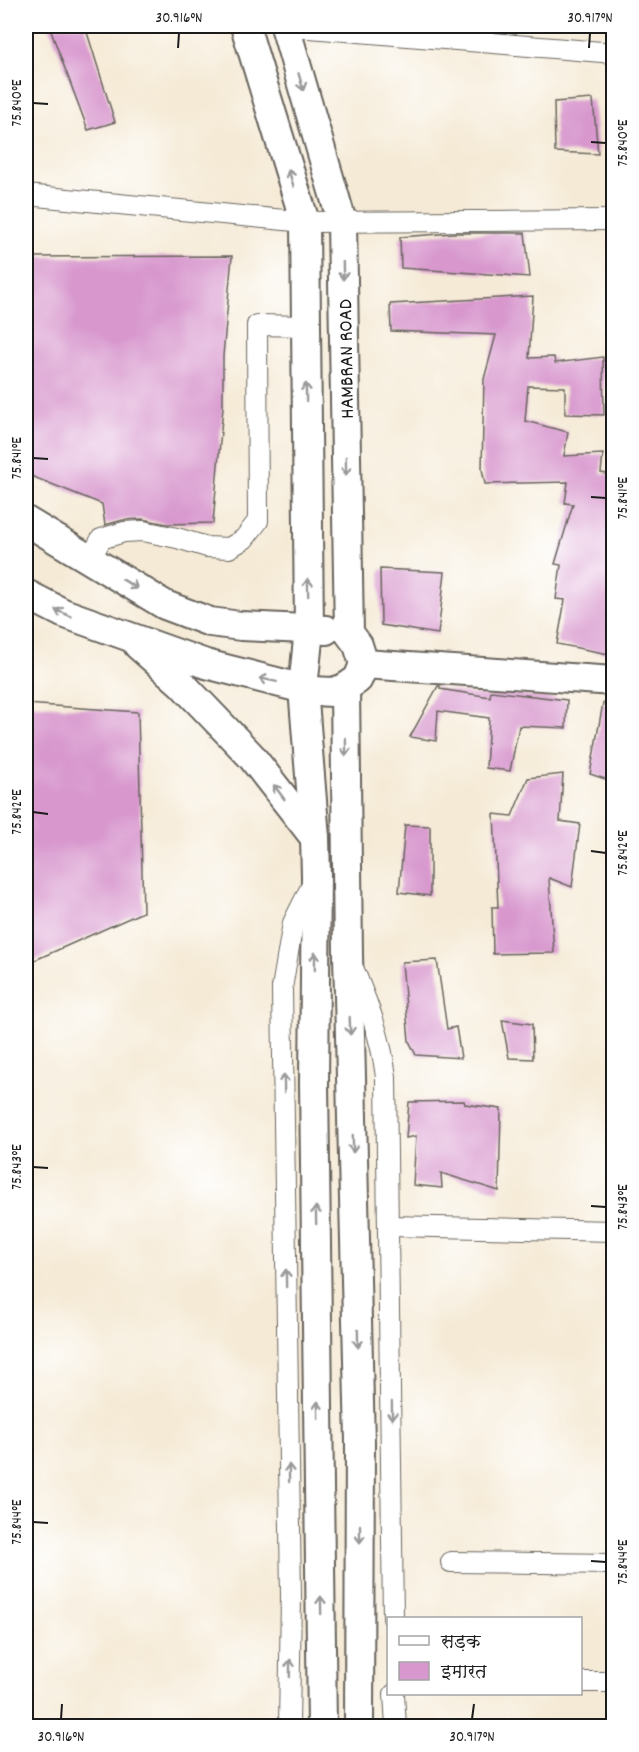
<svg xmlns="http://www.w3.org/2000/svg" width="639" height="1752" viewBox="0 0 639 1752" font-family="Dekko,'Playpen Sans Deva',sans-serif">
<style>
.building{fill:#d898ce}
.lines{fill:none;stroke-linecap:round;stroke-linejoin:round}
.street-casing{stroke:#68645d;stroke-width:22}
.secondary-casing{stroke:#68645d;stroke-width:32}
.street{stroke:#fff;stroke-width:20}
.secondary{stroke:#fff;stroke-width:28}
.oneway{stroke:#999}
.ticks{fill:none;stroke:#1c1c1c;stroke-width:2}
.labels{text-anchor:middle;stroke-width:5;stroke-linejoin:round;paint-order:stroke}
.street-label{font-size:20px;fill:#1c1c1c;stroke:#fff}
.neatline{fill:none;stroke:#1c1c1c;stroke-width:2}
.ticks-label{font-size:15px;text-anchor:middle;fill:#1c1c1c}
</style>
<rect width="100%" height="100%" fill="#fff"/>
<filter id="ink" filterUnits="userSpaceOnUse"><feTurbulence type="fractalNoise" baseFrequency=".0167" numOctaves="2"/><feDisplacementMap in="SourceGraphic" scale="12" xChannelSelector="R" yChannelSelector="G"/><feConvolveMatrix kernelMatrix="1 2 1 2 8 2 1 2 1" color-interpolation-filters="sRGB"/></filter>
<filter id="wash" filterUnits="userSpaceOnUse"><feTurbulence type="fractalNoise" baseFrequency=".008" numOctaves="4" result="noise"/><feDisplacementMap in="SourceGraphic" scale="24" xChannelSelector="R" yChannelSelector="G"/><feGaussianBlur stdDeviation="1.35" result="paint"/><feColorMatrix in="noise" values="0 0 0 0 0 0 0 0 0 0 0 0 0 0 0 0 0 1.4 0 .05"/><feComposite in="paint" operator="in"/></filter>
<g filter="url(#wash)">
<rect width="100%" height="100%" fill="#f5ead6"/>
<g id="blocks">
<g class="building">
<polygon points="49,26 85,26 115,122 88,130"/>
<polygon points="593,99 598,154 555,152 554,102"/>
<polygon points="454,233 525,233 530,277 401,268 400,237"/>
<polygon points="232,256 223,356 223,407 213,523 167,524 142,519 123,520 105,525 102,504 26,474 26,257"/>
<polygon points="533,296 529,358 554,357 555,363 603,357 604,415 565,414 565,387 528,386 525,421 568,432 564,456 603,454 601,473 614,475 614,655 557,644 565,600 556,599 561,565 555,564 573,504 565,503 568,482 485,484 482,469 484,379 496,335 391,331 390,304"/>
<polygon points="380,569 445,572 438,634 381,625"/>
<polygon points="438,686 440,686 440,689 490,697 491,691 567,700 566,728 519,726 510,771 486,768 489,718 438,711 436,741 410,737"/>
<polygon points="603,703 614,704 614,782 590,774"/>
<polygon points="26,704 138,712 143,912 26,964"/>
<polygon points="563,774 560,821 580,824 572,887 549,878 554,953 493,954 492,907 498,907 494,814 512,816 528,778"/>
<polygon points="405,825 430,826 430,896 399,892"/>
<polygon points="437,960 447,1029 456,1027 461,1058 416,1055 409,1041 402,962"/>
<polygon points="502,1020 532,1024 533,1059 509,1058"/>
<polygon points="464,1101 465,1104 501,1109 499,1191 441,1173 442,1188 413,1185 416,1136 406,1138 409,1102"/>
</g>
</g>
</g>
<g filter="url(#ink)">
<use href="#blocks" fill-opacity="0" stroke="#68645d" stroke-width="1.5"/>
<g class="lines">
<defs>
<g id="street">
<polyline points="285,26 614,53"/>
<polyline points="26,195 305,222 614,220"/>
<polyline points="90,560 101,539 124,532 143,531 177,538 207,547 229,548 244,539 258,521 257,325 306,326"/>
<path d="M354,970c15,37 27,66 32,107l7,541"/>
<polyline points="389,1226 614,1231"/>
<polyline points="451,1562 614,1564"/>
<polyline points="580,1682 614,1682"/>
<polyline points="394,1694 396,1726"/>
<polyline points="289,1726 291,1596 282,988 293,923 313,883"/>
</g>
<g id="secondary">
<polyline points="245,26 305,222 309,630 303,688 315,838 316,876 314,1083 322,1726"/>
<polyline points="26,521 165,605 210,622 241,626 326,630"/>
<polyline points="26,594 63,613 206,664 312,691 333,692 345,688 358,679 364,664 358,645 349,633 342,222 285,26"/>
<polyline points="138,645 181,683 251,756 315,838"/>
<polyline points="364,664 614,681"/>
<polyline points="345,688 348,955 360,1442 359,1726"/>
</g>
</defs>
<use href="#street" class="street-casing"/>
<use href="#secondary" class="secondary-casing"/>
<use href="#street" class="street"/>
<use href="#secondary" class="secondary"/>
</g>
<defs><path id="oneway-shaft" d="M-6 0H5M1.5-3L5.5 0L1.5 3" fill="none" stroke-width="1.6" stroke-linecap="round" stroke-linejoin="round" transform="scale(1.5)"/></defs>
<g class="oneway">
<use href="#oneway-shaft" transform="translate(301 82) rotate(74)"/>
<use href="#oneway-shaft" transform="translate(291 178) rotate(-107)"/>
<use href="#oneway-shaft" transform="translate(343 271) rotate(89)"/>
<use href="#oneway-shaft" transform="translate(306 392) rotate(-91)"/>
<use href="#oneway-shaft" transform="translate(346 466) rotate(89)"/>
<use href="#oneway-shaft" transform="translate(130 584) rotate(31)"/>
<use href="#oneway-shaft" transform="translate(308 587) rotate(-91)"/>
<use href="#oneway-shaft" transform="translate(63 613) rotate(-156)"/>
<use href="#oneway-shaft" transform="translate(268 680) rotate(-168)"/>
<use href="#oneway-shaft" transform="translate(346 747) rotate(89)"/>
<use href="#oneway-shaft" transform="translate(279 792) rotate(-127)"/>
<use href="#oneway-shaft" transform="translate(315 961) rotate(-89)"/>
<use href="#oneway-shaft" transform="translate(350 1026) rotate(88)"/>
<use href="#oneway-shaft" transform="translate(284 1083) rotate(-91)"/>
<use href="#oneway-shaft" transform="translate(353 1144) rotate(89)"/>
<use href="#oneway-shaft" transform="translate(316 1215) rotate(-91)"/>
<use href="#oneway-shaft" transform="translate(286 1278) rotate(-91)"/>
<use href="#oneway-shaft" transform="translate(358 1339) rotate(89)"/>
<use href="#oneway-shaft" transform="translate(318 1410) rotate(-91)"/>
<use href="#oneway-shaft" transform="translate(392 1411) rotate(89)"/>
<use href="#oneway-shaft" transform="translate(289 1473) rotate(-91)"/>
<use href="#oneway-shaft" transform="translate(360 1534) rotate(90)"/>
<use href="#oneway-shaft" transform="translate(321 1605) rotate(-91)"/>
<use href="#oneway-shaft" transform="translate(290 1668) rotate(-89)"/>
</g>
</g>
<path class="ticks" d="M178,48l1,-15M589,48l1,-15M33,103l15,1M591,142l15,1M33,458l15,1M591,497l15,1M33,812l15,2M591,851l15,2M33,1167l15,1M591,1206l15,1M33,1522l15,1M591,1561l15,1M61,1719l1,-15M472,1719l2,-15"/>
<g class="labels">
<g class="street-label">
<text transform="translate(345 359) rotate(-91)" y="7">HAMBRAN ROAD</text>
</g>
</g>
<rect width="639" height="1752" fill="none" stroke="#fff" stroke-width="66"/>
<rect x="387" y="1617" width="195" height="78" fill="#ffffff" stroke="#a4a4a4" stroke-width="1.5"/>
<rect x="399" y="1636" width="30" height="9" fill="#ffffff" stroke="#a4a4a4" stroke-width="1.5"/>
<text x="441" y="1647" font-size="18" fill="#1c1c1c">सड़क</text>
<rect x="399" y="1662" width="30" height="18" fill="#d898ce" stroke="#a4a4a4" stroke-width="1.5"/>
<text x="441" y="1677" font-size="18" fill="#1c1c1c">इमारत</text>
<rect x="33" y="33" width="573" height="1686" class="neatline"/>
<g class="ticks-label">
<text x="179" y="22">30.916°N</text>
<text x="590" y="22">30.917°N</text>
<text transform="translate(16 103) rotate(-90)" y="5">75.840°E</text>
<text transform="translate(622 143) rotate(-90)" y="5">75.840°E</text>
<text transform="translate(16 458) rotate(-90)" y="5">75.841°E</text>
<text transform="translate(622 498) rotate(-90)" y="5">75.841°E</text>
<text transform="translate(16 812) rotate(-90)" y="5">75.842°E</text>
<text transform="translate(622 853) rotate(-90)" y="5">75.842°E</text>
<text transform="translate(16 1167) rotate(-90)" y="5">75.843°E</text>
<text transform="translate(622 1207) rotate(-90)" y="5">75.843°E</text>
<text transform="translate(16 1522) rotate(-90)" y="5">75.844°E</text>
<text transform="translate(622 1562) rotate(-90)" y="5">75.844°E</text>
<text x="61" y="1741">30.916°N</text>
<text x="472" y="1741">30.917°N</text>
</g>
</svg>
